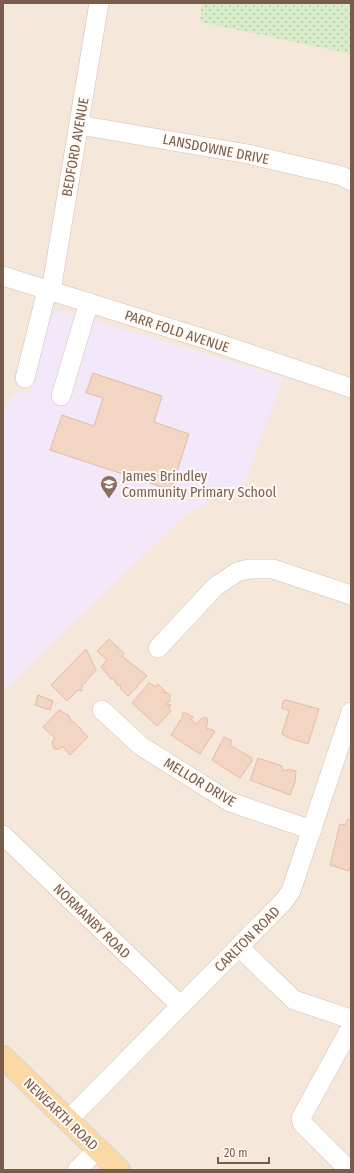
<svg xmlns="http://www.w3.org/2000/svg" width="354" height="1173" viewBox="0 0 354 1173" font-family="'Fira Sans Condensed',sans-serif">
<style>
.residential{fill:#f5e8da}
.education{fill:#f3e8fa}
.park{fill:url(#park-dots)}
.building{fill:#f3d5c3;stroke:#e6bba3}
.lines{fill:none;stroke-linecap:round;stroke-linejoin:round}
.minor-casing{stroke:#d1beb0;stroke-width:20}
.major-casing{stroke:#dad1cd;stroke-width:24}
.minor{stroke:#fff;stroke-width:19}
.major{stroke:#fbd9a5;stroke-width:22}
.labels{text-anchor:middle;stroke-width:4;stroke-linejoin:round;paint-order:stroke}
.street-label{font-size:14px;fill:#7a5c4d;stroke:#fffaf3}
.education-label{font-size:14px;fill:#785e54;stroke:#fffaf3;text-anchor:start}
</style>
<defs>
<pattern id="park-dots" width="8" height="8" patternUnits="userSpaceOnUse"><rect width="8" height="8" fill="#d8ecc9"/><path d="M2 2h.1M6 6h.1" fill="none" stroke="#b4c2a5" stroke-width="1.8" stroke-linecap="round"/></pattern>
</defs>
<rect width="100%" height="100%" fill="#fdf6ec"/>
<rect class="residential" x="3" y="3" width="348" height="1167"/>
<polygon class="education" points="59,310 283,377 246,481 184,516 3,690 3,408 20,389 30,393 49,316"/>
<polygon class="park" points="202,3 351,3 351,54 200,22"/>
<g class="building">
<polygon points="93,373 162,396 154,422 189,434 171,490 50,450 62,415 94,426 103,398 86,393"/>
<polygon points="109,639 124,653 122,656 147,676 128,696 121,689 120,685 118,686 113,678 111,679 101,667 107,660 97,651"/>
<polygon points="86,649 96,670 82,686 82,691 78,690 67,701 51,685"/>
<polygon points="149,683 156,687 158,684 165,691 163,693 166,692 170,695 170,701 166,704 171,705 169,708 171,711 157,726 132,703"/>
<polygon points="38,695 53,701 50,710 35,705"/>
<polygon points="286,700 319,709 308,744 289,738 282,734 289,711 282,708 283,701"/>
<polygon points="59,710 69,716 71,722 73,721 88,737 70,755 62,746 60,749 54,749 52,742 55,738 43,727"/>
<polygon points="182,713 186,713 193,717 191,720 197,724 201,719 205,717 208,719 206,728 215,731 200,754 171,735 183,716"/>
<polygon points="224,737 232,741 230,745 252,758 252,761 240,778 212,760"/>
<polygon points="258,758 282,766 282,769 287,771 288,769 296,771 295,782 290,795 250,780"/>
<polygon points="348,819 351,820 351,864 349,871 330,865 340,824 345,825"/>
</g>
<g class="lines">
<defs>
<g id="minor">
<polyline points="79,125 248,154 342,176 351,181"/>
<polyline points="3,276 205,339 351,388"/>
<polyline points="51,291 99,3"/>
<polyline points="25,378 47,290"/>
<polyline points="61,396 89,302"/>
<polyline points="158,648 215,587 237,572 249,569 273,569 351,595"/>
<polyline points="102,710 141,746 230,802 312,830"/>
<polyline points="3,835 181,1006"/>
<polyline points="239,947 294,1000 351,1019"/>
<polyline points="68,1120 283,902 291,891 351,712"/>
<polyline points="77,1170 98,1149"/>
<polyline points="349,1170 302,1123 301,1118 351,1027"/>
</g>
<polyline id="major" points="3,1057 119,1170"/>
</defs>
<use href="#minor" class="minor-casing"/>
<use href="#major" class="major-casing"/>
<use href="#minor" class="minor"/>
<use href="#major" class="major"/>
</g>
<defs>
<symbol id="school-pin" viewBox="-11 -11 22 30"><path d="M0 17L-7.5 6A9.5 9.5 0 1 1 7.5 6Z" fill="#8d6e63" stroke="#fffaf3"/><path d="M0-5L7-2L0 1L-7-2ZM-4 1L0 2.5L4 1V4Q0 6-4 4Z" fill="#fff"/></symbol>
</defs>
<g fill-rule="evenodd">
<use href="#school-pin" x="99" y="474" width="20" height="27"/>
</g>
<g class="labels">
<g class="street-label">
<text transform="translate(75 147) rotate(-80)" y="5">BEDFORD AVENUE</text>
<text transform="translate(216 149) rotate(11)" y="5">LANSDOWNE DRIVE</text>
<text transform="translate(177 331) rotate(18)" y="5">PARR FOLD AVENUE</text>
<text transform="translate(200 782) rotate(31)" y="5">MELLOR DRIVE</text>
<text transform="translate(92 921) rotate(44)" y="5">NORMANBY ROAD</text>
<text transform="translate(247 939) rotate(-45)" y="5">CARLTON ROAD</text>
<text transform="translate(61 1114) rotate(44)" y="5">NEWEARTH ROAD</text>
</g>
<g class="education-label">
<text x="122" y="481">James Brindley<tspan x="122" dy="16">Community Primary School</tspan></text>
</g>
</g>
<rect width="354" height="1173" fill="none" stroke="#7a5c4d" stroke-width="8"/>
<path d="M218 1157v6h51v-6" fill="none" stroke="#7a5c4d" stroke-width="2"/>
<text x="224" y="1157" font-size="12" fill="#7a5c4d" stroke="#fffaf3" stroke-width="3" paint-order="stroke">20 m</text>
</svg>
